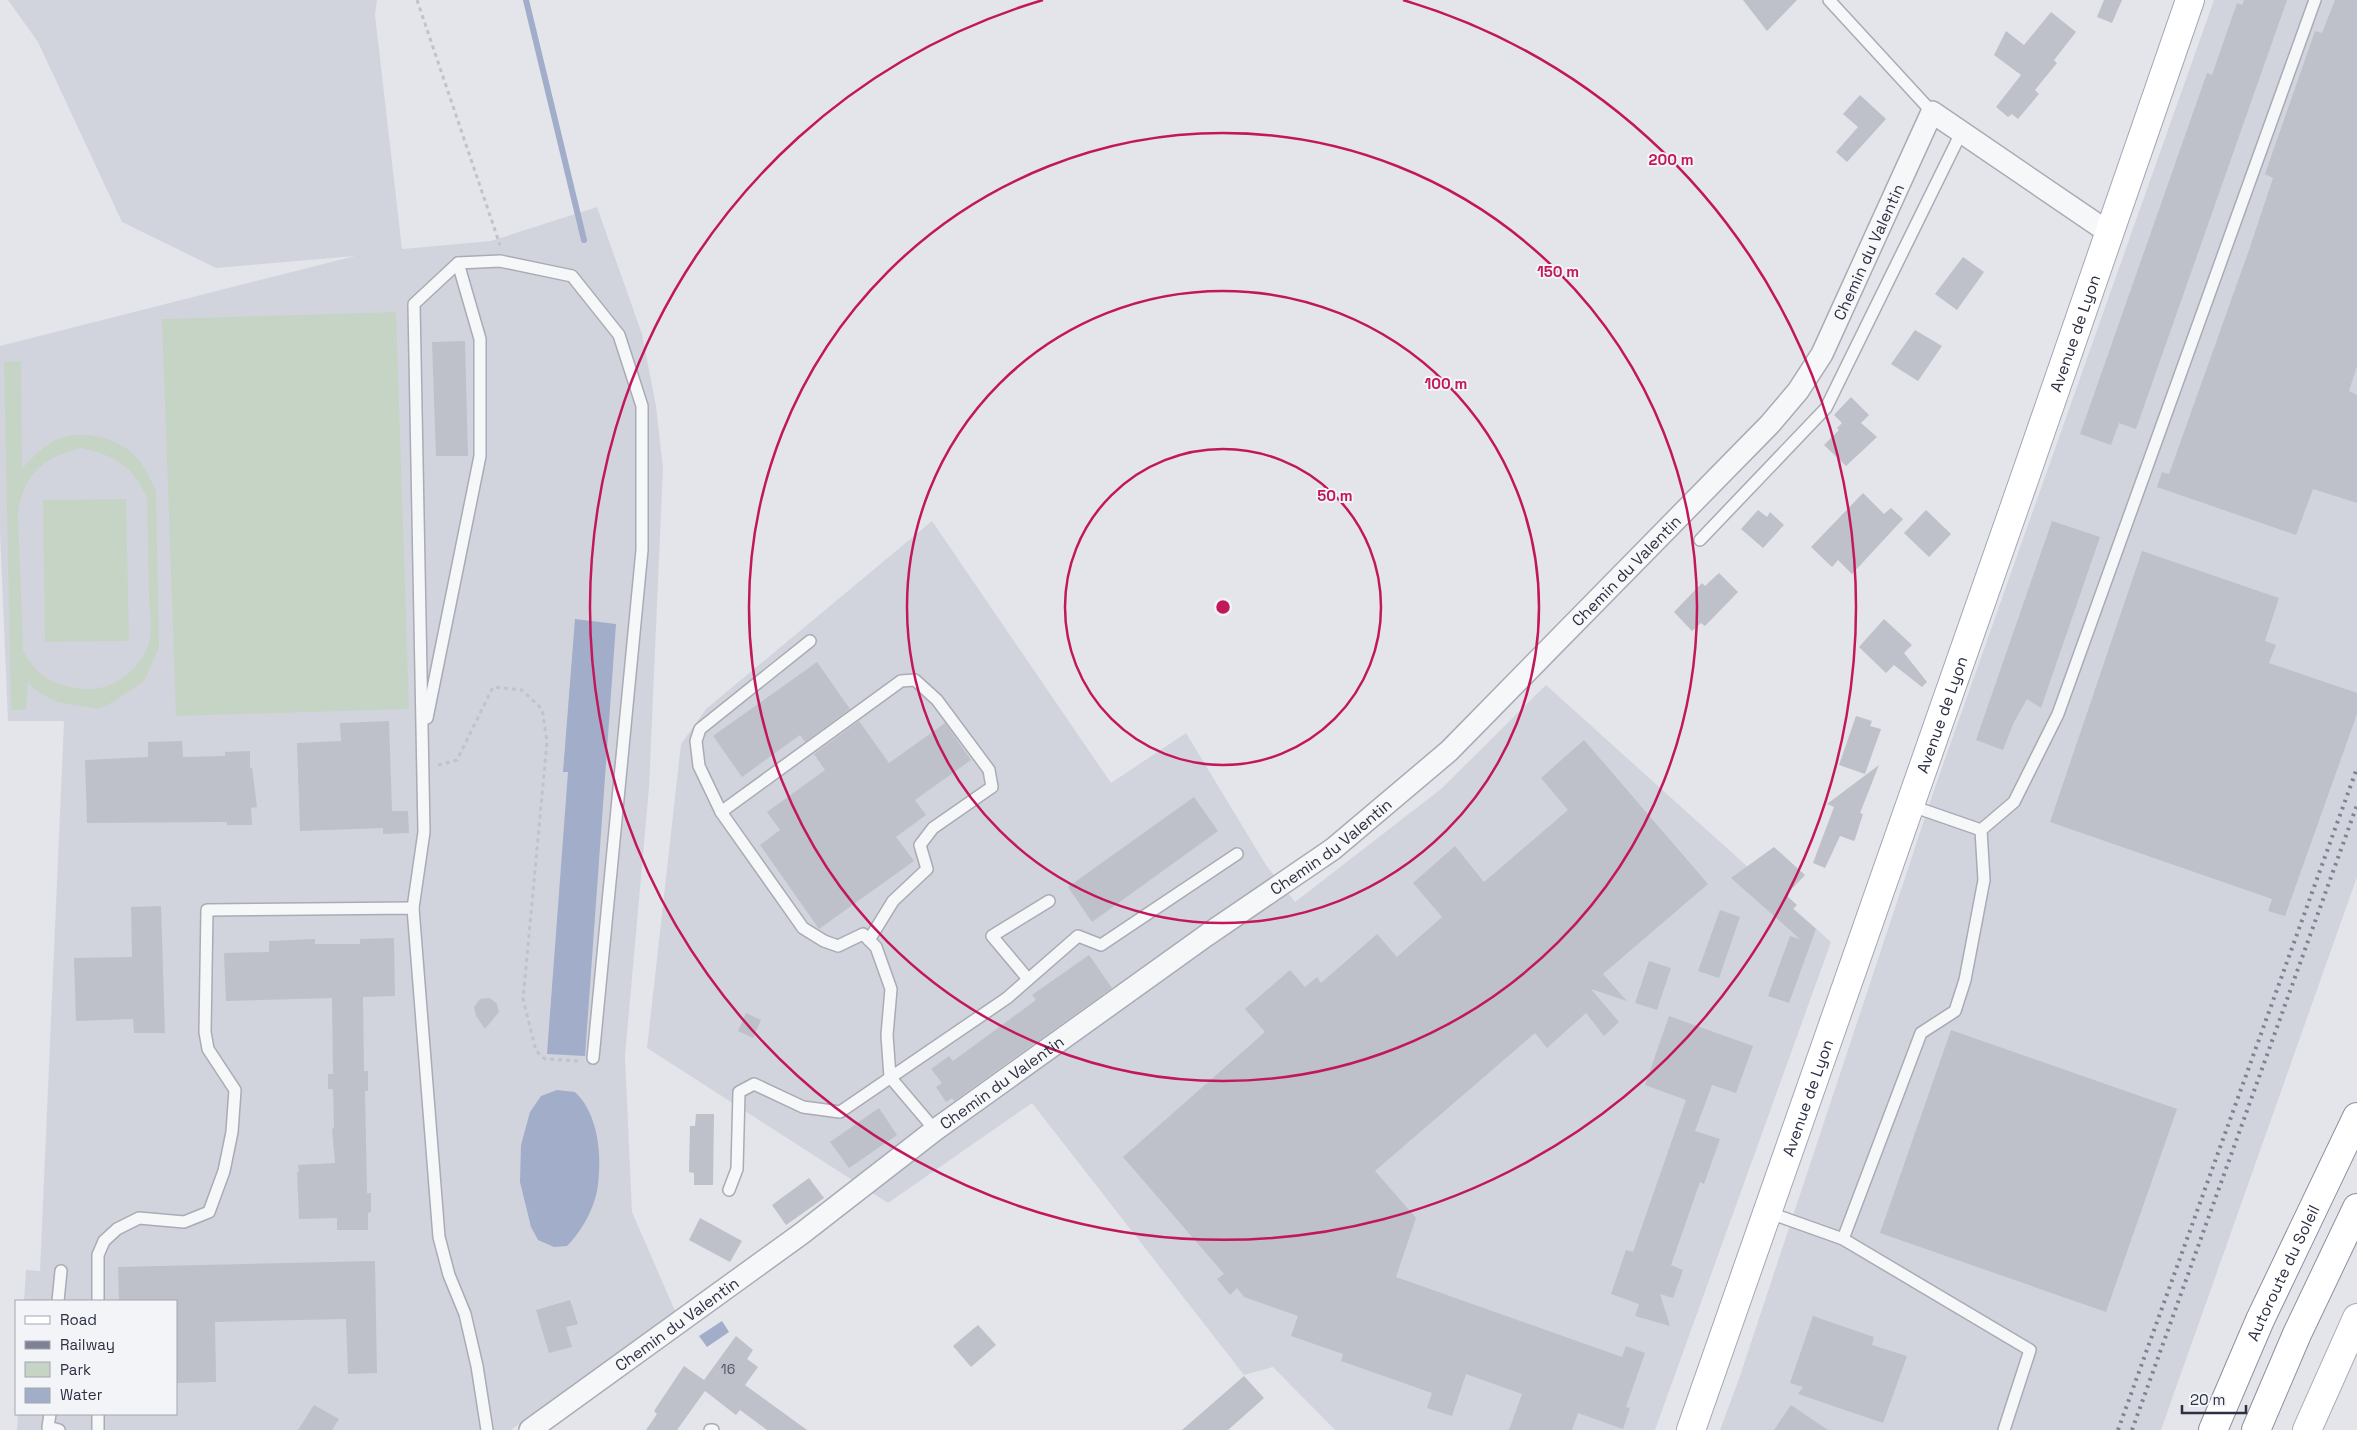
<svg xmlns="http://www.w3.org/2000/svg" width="2357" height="1430" viewBox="0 0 2357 1430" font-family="'Space Grotesk',sans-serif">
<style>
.built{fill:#d2d4dd}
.green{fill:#c6d4c5;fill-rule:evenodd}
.water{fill:#a1adc9}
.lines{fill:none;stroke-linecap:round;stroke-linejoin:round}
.stream{stroke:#a1adc9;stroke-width:6}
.building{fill:#bec0ca}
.lane-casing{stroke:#a9abb5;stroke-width:14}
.street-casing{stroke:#a9abb5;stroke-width:24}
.secondary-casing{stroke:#a9abb5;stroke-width:30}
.primary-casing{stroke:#a3a7b6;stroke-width:30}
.highway-casing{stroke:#8c90a1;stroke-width:30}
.path{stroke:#c1c3c9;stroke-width:3;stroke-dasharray:4 4;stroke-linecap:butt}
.lane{stroke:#f6f7f9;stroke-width:11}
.street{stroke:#f6f7f9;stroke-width:21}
.secondary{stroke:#fff;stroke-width:28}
.primary{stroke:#fff;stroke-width:28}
.highway{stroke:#fff;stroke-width:28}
.rail{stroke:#7e8294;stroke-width:4;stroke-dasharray:2.5 5;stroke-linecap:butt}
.ring{fill:none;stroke:#c2185b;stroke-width:2.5}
.labels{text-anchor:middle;stroke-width:4;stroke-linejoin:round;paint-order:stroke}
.number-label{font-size:14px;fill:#505464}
.street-label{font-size:16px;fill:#2c3042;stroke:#f3f4f8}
.centre{fill:#c2185b;stroke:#f3f4f8;stroke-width:2.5}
.ring-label{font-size:15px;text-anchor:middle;font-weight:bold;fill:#c2185b;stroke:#f3f4f8;stroke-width:4;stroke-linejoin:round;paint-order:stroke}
</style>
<rect width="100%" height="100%" fill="#e4e5eb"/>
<g class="built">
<polygon points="8,0 377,0 375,15 402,249 491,241 597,207 642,334 656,406 663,468 649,788 625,1056 632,1212 675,1311 511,1430 17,1430 18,1414 176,1414 176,1301 24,1301 26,1270 40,1271 64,721 8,721 0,533 0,346 355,256 216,268 122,222 38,42"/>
<polygon points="2214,0 2357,0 2357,877 2161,1430 1720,1430 1740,1376 1933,793"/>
<polygon points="932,521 1111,783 1186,733 1266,865 1295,902 1441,789 1546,685 1831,942 1655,1430 1335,1430 1273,1367 1244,1375 1032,1103 888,1203 647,1048 681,744 706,709"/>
</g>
<g class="green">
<polygon points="396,312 409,709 176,716 162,319"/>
<path d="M21,361l1,107c12,-10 20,-23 36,-29 23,-9 54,-3 73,13 12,10 18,25 25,39l3,157 -15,33 -29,20 -17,8 -41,-7 -16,-8 -13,-11 -2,27h-15l-7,-348zM81,448c35,8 51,17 66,50 1,32 1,64 2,96 0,14 3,29 1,43 -4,29 -37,55 -66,52 -30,-3 -46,-12 -61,-38l-5,-137c5,-39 25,-57 63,-66z"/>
<polygon points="126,499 129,641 45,642 43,500"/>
</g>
<g class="water">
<polygon points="575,619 616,624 585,1056 547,1054 568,772 563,772"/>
<path d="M557,1090l18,2c23,21 27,63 23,92 -2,22 -16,47 -31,62l-13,1 -16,-7 -7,-13 -11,-45 1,-37 9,-33 11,-16z"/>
<polygon points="722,1321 729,1332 707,1347 699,1336"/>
</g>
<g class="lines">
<polyline class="stream" points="526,0 584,240"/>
</g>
<g class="building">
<polygon points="1743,0 1797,0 1767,31"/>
<polygon points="2104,0 2122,0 2112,23 2097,17"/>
<polygon points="2244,0 2287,0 2136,429 2119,423 2111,445 2080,434 2207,73 2212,75 2237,3 2242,5"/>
<polygon points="2335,0 2357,0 2357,366 2349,391 2357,395 2357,503 2313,489 2296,535 2157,487 2162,472 2169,474 2249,250 2273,178 2265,174 2315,31 2322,33"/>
<polygon points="2051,12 2076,32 2054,60 2057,63 2035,90 2039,94 2018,119 2012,114 2008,117 1996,107 2021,75 1994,55 2006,31 2024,45"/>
<polygon points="1860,95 1886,119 1847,162 1836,152 1858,127 1843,114"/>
<polygon points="1963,257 1984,272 1957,310 1935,294"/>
<polygon points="1915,330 1942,346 1918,381 1891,364"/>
<polygon points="465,341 468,456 436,456 432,342"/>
<polygon points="1851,397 1869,415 1861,423 1877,437 1846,466 1824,445 1839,430 1837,428 1842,423 1834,415"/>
<polygon points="1863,493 1884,514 1891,508 1903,519 1852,574 1838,560 1832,567 1811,547"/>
<polygon points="1758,510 1767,517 1770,512 1784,525 1763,548 1741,529"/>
<polygon points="1926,510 1951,534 1929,557 1904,533"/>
<polygon points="2052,521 2100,537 2041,708 2027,699 2014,722 2003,750 1976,740"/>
<polygon points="2142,551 2279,598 2265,641 2276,645 2269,663 2357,693 2357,714 2285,916 2268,911 2272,899 2050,822"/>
<polygon points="1719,573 1738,592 1705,626 1701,623 1692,631 1674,612 1702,583 1705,586"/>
<polygon points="1884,619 1912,645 1904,653 1927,682 1922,687 1894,665 1886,673 1859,647"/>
<polygon points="817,662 850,709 805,742 800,735 742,777 713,736"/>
<polygon points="1856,716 1872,721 1870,726 1881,729 1865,774 1839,765"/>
<polygon points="389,721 392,811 408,811 409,833 383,834 383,828 300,831 297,743 341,741 340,723"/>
<polygon points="859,721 889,763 945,723 971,760 915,800 926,815 896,837 914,861 819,929 760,845 780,830 767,812 825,770 814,754"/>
<polygon points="1584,740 1708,884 1603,974 1627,1001 1591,989 1619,1022 1604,1036 1586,1013 1547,1048 1535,1033 1375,1171 1416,1218 1396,1277 1622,1357 1626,1346 1645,1353 1626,1407 1630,1408 1623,1429 1578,1413 1572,1430 1509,1430 1522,1394 1466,1374 1452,1416 1427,1408 1432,1393 1341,1361 1343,1354 1291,1336 1298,1316 1244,1297 1237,1288 1230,1295 1217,1279 1224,1274 1123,1157 1265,1032 1245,1009 1290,970 1305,987 1317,977 1321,983 1377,934 1397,957 1442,917 1413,883 1455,846 1484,882 1568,810 1541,778"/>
<polygon points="182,741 183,757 225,756 225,752 250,751 250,768 252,768 257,807 251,808 252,825 227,825 227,822 87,823 85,760 148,757 148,742"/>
<polygon points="1879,765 1860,813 1863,814 1855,839 1854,841 1840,836 1825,868 1813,863 1834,807 1827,804"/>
<polygon points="1194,797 1218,831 1092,922 1068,887"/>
<polygon points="1774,847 1805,875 1786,895 1797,905 1793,909 1816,929 1789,1003 1768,996 1790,936 1800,939 1731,878"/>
<polygon points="161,906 165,1033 134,1033 133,1019 76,1021 74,958 132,957 131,907"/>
<polygon points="1720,910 1740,917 1719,978 1698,971"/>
<polygon points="394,938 395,996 363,997 364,1071 368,1071 368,1091 365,1091 367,1193 371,1193 371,1212 368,1213 368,1230 337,1230 337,1218 299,1219 297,1172 299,1172 298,1165 335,1163 332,1129 334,1128 333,1089 328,1089 328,1074 333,1074 332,998 226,1001 224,953 269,952 269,941 315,939 315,944 360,944 360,939"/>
<polygon points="1089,955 1112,988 954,1101 952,1098 946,1102 936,1087 942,1083 931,1069 949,1056 953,1061 1036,1000 1032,995"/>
<polygon points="1649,961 1671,968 1657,1010 1635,1003"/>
<polygon points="490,998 497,1004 499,1012 485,1029 476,1016 474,1007 480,999"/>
<polygon points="746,1013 761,1020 753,1038 738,1031"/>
<polygon points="1669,1016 1753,1046 1736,1093 1712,1085 1695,1131 1720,1139 1704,1184 1700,1182 1671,1265 1683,1270 1673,1298 1660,1294 1670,1326 1635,1316 1639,1304 1611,1294 1626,1250 1633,1252 1686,1100 1645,1085"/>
<polygon points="1951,1030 2177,1109 2106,1312 1880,1233"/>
<polygon points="879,1108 897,1135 849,1168 830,1142"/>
<polygon points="696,1114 714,1114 713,1185 694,1185 694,1173 689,1172 690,1126 695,1126"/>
<polygon points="809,1178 824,1198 786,1225 772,1205"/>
<polygon points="700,1218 742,1241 730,1262 689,1240"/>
<polygon points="375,1261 377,1373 348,1374 346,1319 215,1322 216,1382 176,1383 176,1301 119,1301 118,1267"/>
<polygon points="570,1300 578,1324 566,1327 572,1347 549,1353 536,1310"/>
<polygon points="1813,1316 1874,1337 1872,1345 1907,1356 1883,1423 1798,1394 1803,1387 1790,1383"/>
<polygon points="978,1325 996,1345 971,1367 953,1346"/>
<polygon points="736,1336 753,1350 747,1359 758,1367 745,1385 807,1430 767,1430 740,1410 736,1415 705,1391 677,1430 646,1430 657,1414 654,1411 684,1366 704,1380"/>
<polygon points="1244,1376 1264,1398 1228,1430 1182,1430"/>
<polygon points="314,1405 339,1419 332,1430 298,1430"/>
<polygon points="1791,1405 1828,1430 1774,1430"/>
</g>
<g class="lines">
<defs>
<g id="lane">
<polyline points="1829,0 1932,112"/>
<polyline points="1700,540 1826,408 1961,133"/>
<polyline points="810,641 700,729 696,741 699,766 721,812 803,928 824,941 838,946 863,934 876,947 891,989 887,1035 890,1077 935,1130"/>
<polyline points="427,718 480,456 480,339 458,263"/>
<polyline points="1909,805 1981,830"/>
<polyline points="721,812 901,681 915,680 937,700 989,770 992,787 933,828 920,845 927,869 893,901 869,940"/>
<polyline points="413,908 424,832 414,304 458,263 500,261 572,276 619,335 642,406 642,550 593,1058"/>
<polyline points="1028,979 992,936 1049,901"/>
<polyline points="729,1190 737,1169 739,1092 754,1084 803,1107 840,1112 1007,998 1078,936 1101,945 1237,854"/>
<polyline points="1767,1212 1843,1239 2030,1350 2004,1430"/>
<polyline points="1843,1239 1921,1033 1955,1011 1965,980 1984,880 1981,830 2014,802 2058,714 2315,0"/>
<polyline points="58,1301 61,1271"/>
<polyline points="98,1301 98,1255 104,1241 117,1229 139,1218 184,1222 209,1212 224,1171 232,1132 235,1090 208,1049 205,1032 207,910 413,908 439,1237 449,1275 465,1314 477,1366 487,1430"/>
<polyline points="50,1414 48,1427 59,1430"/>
<polyline points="98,1430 98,1414"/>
<polyline points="710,1430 713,1430"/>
</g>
<g id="street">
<path id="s1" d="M530,1430l271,-196 134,-104 272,-195 126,-86 116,-98 321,-327 28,-33 24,-37 110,-242 176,120"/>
</g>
<polyline id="secondary" points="2307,1430 2357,1318"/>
<g id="primary">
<path id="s2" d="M1691,1430l334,-953 165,-477"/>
</g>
<g id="highway">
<path id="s3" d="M2213,1430l47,-110 97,-203"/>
<polyline points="2256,1430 2297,1334 2357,1208"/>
</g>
</defs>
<use href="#lane" class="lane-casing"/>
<use href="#street" class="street-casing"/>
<use href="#secondary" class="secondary-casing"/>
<use href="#primary" class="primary-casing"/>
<use href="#highway" class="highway-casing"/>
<g class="path">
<polyline points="417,0 500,245"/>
<polyline points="438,765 457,760 493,687 522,690 542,709 547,742 523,999 536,1051 545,1059 579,1061"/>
</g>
<use href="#lane" class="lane"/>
<use href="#street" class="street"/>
<use href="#secondary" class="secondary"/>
<use href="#primary" class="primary"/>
<use href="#highway" class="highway"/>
<g class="rail">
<polyline points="2118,1430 2357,768"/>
<polyline points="2132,1430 2357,805"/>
</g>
</g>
<g class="ring">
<circle cx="1223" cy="607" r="158"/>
<circle cx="1223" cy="607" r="316"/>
<circle cx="1223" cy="607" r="474"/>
<path d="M1403 0A633 633 0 1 1 1043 0"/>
</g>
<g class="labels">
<g class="number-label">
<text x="728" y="1374">16</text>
</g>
<g class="street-label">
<text dy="6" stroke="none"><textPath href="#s1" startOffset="1801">Chemin du Valentin</textPath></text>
<text dy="6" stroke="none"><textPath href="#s2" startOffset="1162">Avenue de Lyon</textPath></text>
<text dy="6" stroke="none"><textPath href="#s1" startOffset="1396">Chemin du Valentin</textPath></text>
<text dy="6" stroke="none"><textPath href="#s2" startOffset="758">Avenue de Lyon</textPath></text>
<text dy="6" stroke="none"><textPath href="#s1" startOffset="991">Chemin du Valentin</textPath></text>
<text dy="6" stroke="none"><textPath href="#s1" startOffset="586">Chemin du Valentin</textPath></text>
<text dy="6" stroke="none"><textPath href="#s2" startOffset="352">Avenue de Lyon</textPath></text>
<text dy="6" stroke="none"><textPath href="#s3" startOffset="172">Autoroute du Soleil</textPath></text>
<text dy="6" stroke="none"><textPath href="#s1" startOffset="181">Chemin du Valentin</textPath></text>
</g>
</g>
<circle cx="1223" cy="607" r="8" class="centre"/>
<g class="ring-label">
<text x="1671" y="165">200 m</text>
<text x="1558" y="277">150 m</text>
<text x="1446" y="389">100 m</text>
<text x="1335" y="501">50 m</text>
</g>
<rect x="15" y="1300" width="162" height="115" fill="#f3f4f8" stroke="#a3a6af"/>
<rect x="25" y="1316" width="25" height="8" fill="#ffffff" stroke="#a3a6af"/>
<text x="60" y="1325" font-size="15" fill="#2c3042">Road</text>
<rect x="25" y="1341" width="25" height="8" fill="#7e8294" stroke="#a3a6af"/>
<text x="60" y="1350" font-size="15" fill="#2c3042">Railway</text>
<rect x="25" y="1362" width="25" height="15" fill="#c6d4c5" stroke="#a3a6af"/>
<text x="60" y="1375" font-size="15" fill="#2c3042">Park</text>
<rect x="25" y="1388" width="25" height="15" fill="#a1adc9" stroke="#a3a6af"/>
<text x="60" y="1400" font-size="15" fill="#2c3042">Water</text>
<path d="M2182 1405v8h64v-8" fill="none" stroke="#2c3042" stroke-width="2.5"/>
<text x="2190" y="1405" font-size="15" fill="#2c3042" stroke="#f3f4f8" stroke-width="4" paint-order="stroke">20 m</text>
</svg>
